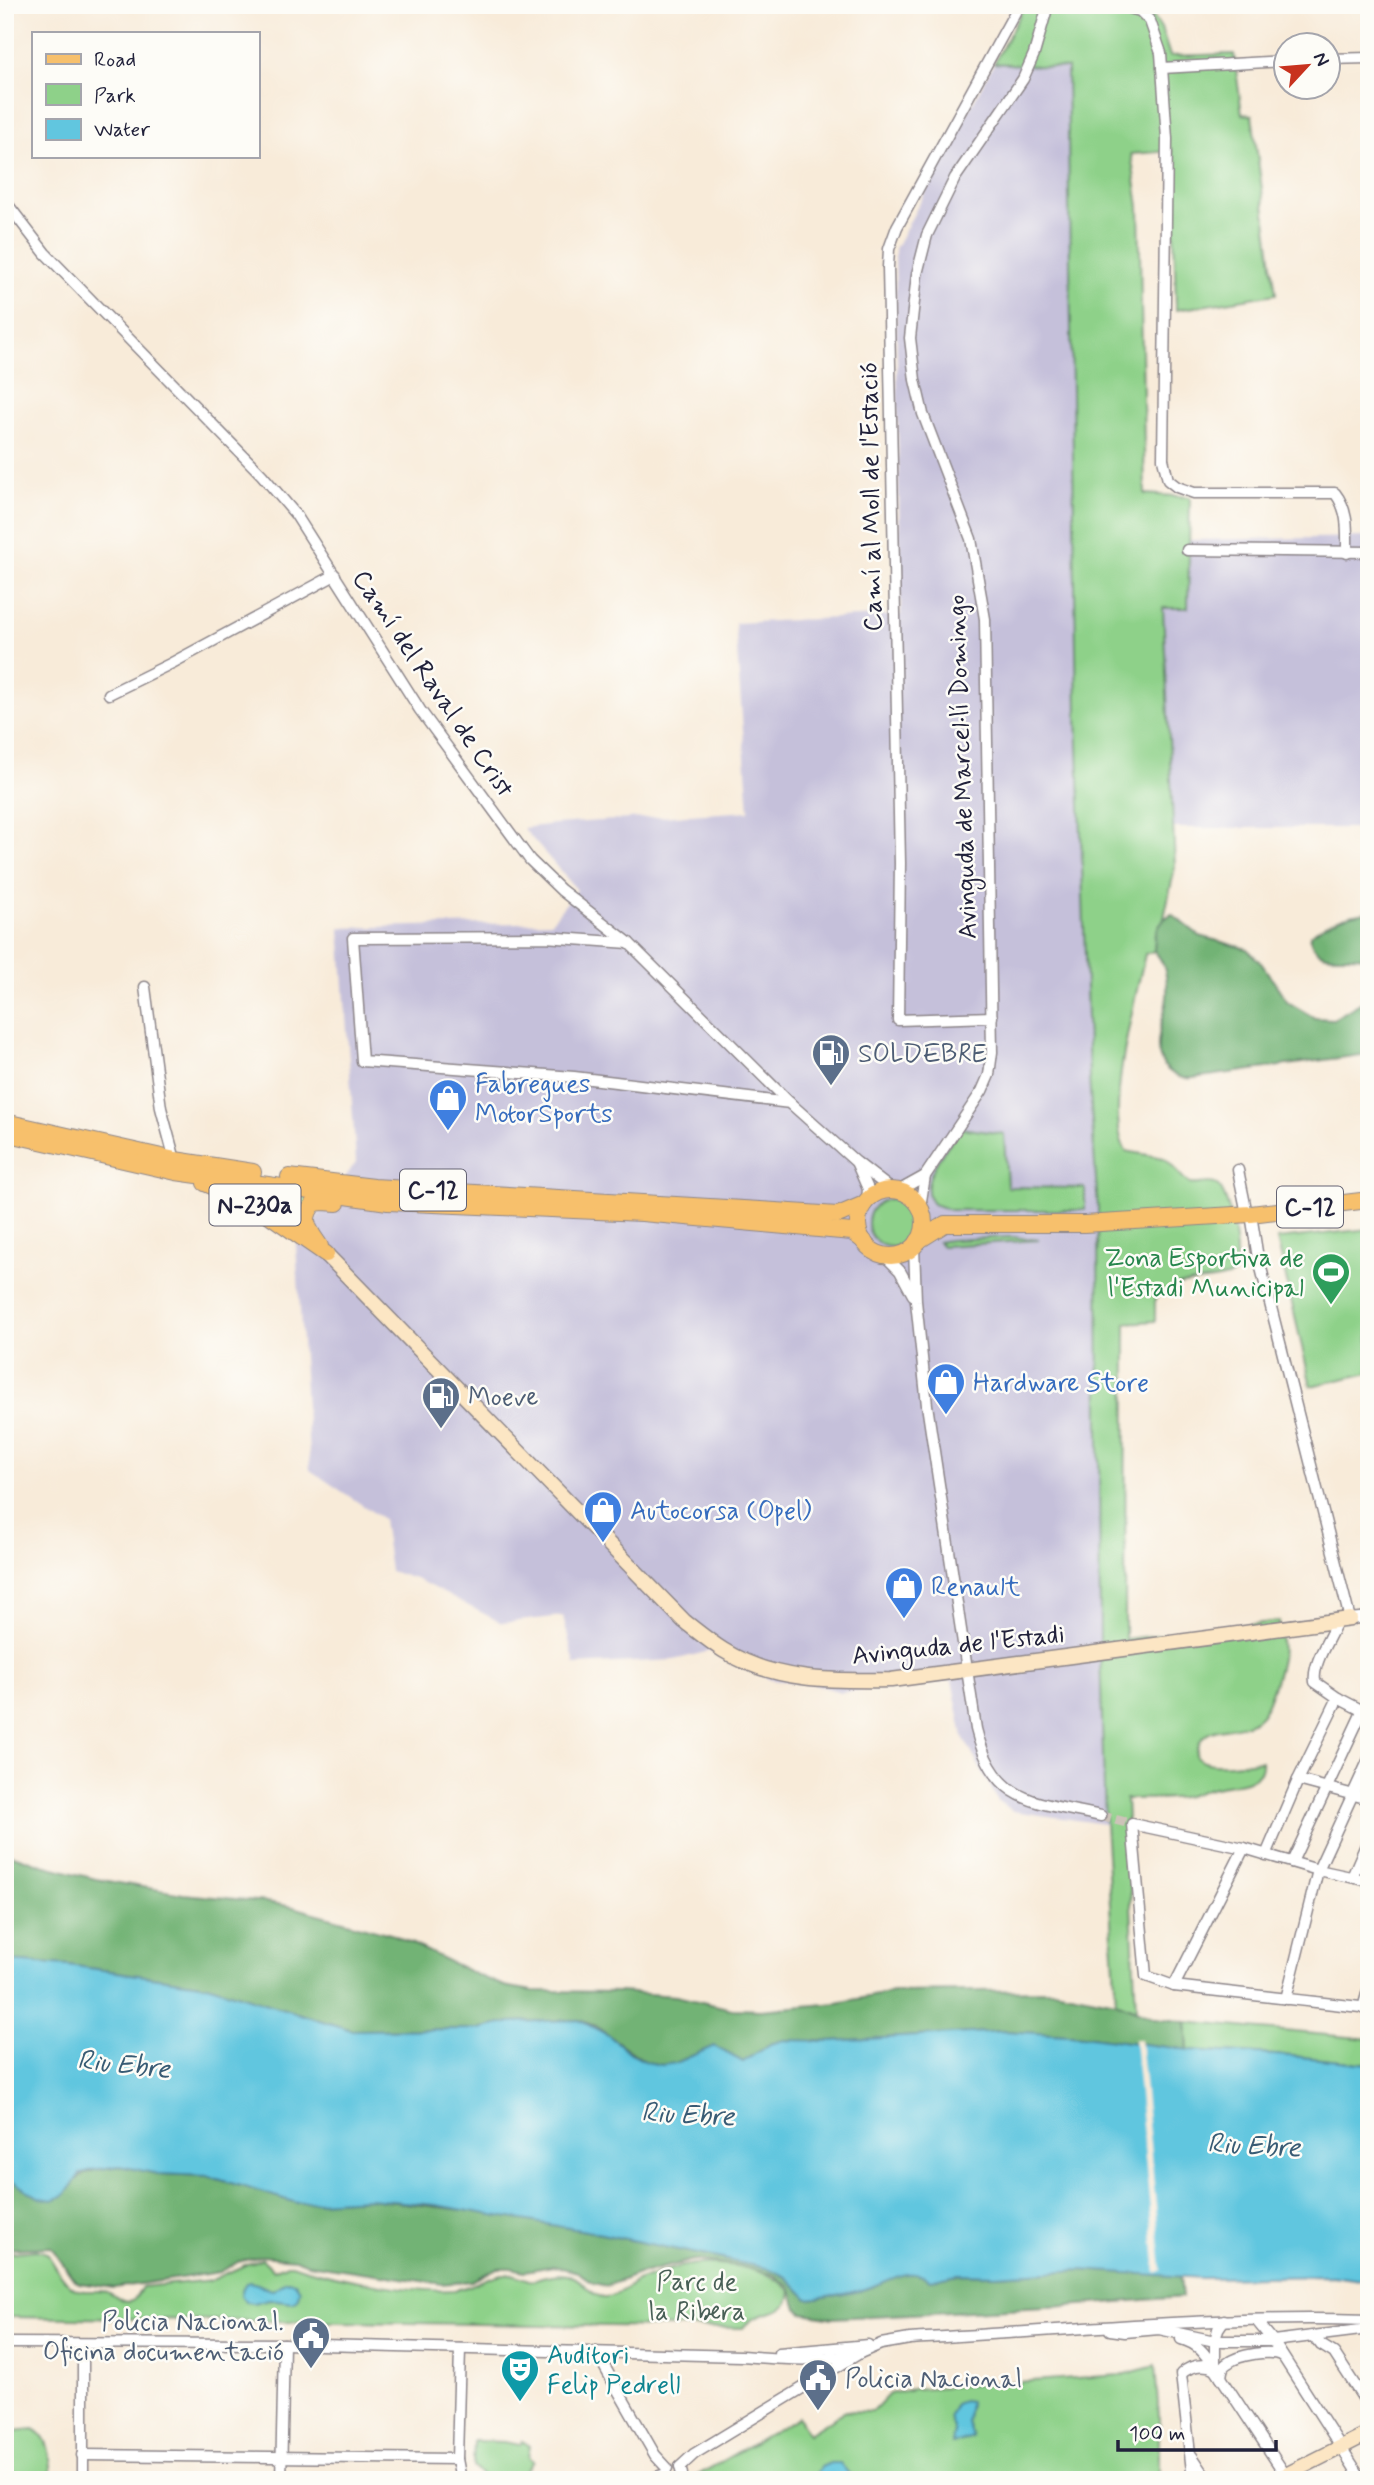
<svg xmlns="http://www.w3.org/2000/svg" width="1374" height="2485" viewBox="0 0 1374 2485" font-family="Mynerve,sans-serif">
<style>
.industrial{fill:#c5c0da}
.green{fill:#8ed189;stroke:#587a62;stroke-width:2}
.forest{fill:#72b375;stroke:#4a6a58;stroke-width:2}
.water{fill:#61c6df;stroke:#42748d;stroke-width:2}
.pier{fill:#f8ebd9}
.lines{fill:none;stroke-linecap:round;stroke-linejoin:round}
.street-tunnel{stroke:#cdc3b9;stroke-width:10;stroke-dasharray:10 5;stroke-linecap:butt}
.street-casing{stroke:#8d868a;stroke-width:13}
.secondary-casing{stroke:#8d868a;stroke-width:17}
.primary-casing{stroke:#8d868a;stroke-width:18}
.street{stroke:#fff;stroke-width:10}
.secondary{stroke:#fce6c4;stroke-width:14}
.primary{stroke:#f7c06c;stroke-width:16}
.labels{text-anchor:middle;stroke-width:5;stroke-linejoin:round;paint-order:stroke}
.shield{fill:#fdfcf7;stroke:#646373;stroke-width:2}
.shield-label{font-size:24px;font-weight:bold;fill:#22223b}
.street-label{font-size:26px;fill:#22223b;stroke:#fdfcf7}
.service-label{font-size:26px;fill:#4e5e75;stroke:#fdfcf7;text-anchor:start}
.shop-label{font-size:26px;fill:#366cbe;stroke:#fdfcf7;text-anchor:start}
.leisure-label{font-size:26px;fill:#27864d;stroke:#fdfcf7;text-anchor:end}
.park-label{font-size:26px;fill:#485f56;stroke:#fdfcf7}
.culture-label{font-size:26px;fill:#0d838f;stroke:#fdfcf7;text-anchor:start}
.water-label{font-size:28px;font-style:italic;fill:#385b74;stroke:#fdfcf7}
</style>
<rect width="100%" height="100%" fill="#fdfcf7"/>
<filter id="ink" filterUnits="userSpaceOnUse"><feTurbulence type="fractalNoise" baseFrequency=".0143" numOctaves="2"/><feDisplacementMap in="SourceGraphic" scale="14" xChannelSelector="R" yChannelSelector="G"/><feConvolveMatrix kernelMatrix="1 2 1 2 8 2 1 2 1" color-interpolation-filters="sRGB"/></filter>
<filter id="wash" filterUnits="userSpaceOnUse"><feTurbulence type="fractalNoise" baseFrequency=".00686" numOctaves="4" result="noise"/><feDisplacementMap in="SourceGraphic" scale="28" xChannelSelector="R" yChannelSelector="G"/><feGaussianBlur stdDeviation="1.57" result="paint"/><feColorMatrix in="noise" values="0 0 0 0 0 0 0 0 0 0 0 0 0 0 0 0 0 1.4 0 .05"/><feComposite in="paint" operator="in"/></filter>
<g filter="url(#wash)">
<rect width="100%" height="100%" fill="#f8ebd9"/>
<g class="industrial">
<polygon points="994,63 1067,68 1077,715 1089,1077 1098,1209 1100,1652 1105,1824 1013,1811 998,1801 963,1737 952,1680 841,1692 810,1683 771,1680 710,1651 674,1660 575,1665 563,1616 502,1623 418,1580 390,1571 383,1519 310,1470 296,1246 356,1162 340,928 551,922 577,890 523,828 555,824 749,811 735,623 901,615 895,249"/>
<polygon points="1369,537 1369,828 1174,828 1163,608 1188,607 1190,540"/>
</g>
<g class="green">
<path d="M1025,5h121l15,23 9,28 64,-2 8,60 10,1 24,179 -100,16 -4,-159 -41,3 8,52 6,288 45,3 -2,111h-25l12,259 -11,51 -9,17 -1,16 -9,3c-9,44 -42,161 -19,197l38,7c7,4 15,18 26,26 8,2 20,-4 27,1 13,8 25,78 16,90 -25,11 -58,1 -78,24v22l-29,2 -1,316 154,-18c1,12 4,27 2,38 -2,11 -14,51 -21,57 -22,22 -60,0 -64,40 10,15 49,5 66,5 3,24 -33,22 -48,26 -11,2 -21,9 -32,10 -19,3 -37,1 -56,2l10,211 -20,-8 -11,-178 -5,-172 -2,-443 -9,-132 -12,-362 -10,-647 -73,-5z"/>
<path d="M960,1128l44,6 3,53 78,1v22h-135l-17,-6c-18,-23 15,-56 27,-76z"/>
<polygon points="212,1181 320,1197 310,1202 313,1242"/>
<circle cx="892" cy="1223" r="24"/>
<polygon points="1369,1229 1369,1373 1311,1386 1277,1239"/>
<polygon points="1012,1237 1039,1240 942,1246 938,1242 950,1240"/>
<polygon points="1186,2022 1369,2039 1369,2064 1292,2056 1188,2050"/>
<path d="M37,2250l10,3c6,10 13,23 23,32 10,10 24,4 37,7 8,3 17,13 25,9 5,-3 7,-9 10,-14l70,-7 35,-16 15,-5 12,11 13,-6h5c40,14 120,29 162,26 19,-2 38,-18 57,-16 7,1 15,5 21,7 7,-4 12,-5 20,-6 35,-5 30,20 52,22 12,1 23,-11 34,-16 19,-7 42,-17 63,-17 27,-1 73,5 90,28 -3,27 -33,15 -48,36l-738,-11v-64z"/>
<polygon points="1155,2366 1159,2416 1159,2480 694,2480 695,2477 798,2417 808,2434 845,2411 872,2412 889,2394 913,2389 1121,2375"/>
<path d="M34,2429c18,9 16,33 18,51h-47v-48z"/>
<polygon points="474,2441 504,2442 520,2445 522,2441 530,2446 528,2457 533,2461 517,2480 486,2480 473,2467"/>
</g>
<g class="forest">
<path d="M1369,912v46c-22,-7 -56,9 -59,-23 17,-13 37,-21 59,-23z"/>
<path d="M1172,914l28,22 47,13 14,14 27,39 27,16 18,1 36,-21v56l-176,24c-11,1 -17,-1 -25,-8 -21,-19 -3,-50 -1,-73 1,-16 -1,-34 -13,-46 1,-16 2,-30 18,-37z"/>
<polygon points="5,1852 42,1865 96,1879 183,1894 267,1902 293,1907 394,1935 479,1976 504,1986 533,1991 620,1992 676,1996 732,2009 761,2010 837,2003 893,1992 1055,1990 1116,2002 1155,2018 1186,2022 1188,2050 1083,2036 1004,2031 831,2041 816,2040 743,2062 714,2046 676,2063 662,2065 646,2062 595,2026 579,2020 511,2022 479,2029 351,2030 207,1985 68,1965 5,1961"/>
<path d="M120,2166l38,8 50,2 89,27 72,-4 112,13 111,20 179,37 16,8 21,22c21,-3 46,-5 66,-13 20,-8 35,-20 56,-6l27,-6 38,1 86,-5 99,6 2,21 -115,9 -234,12 -30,-5 -6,-5 -7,-21 -16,-12 -34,-9 -46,-6 -56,14 -31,12 -14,-3 -15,-11 -25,-6 -28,5 -14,-3h-14l-25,13 -30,3 -134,-20 -13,-5 -34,-3 -23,6 -18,10 -106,16 -35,-5 -7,-6 -21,-30 -46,2v-72l35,21 25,-4c15,-25 28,-24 55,-28z"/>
</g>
<g class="water">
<path d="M5,1961l63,4 139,20 144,45 128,-1 32,-7 68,-2 29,15 25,20 13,7 16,3 14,-2 38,-17 29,16 27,-18 14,-4 47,1 174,-10 78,5 106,14 103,6 77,8v217l-37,-5 -130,2 -121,-8 -86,5 -38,-1 -27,6c-21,-14 -36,-1 -56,6 -20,8 -45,10 -66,13l-21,-22 -17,-8 -178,-37 -157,-27 -66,-6 -72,4 -89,-27 -50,-2 -38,-8 -28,4 -12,4 -15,21 -12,5 -13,-2 -35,-21z"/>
<path d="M286,2281l9,1 5,8 -3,9 -5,3 -23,-3 -16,4 -7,-1 -5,-7c4,-24 19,-7 32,-5z"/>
<polygon points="963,2401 969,2402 967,2422 972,2437 952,2444 954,2430 949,2416 955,2404"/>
<polygon points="830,2463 840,2463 851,2476 851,2480 813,2480 821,2467"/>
</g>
<polygon class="pier" points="1134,2039 1140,2040 1162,2270 1156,2273"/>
</g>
<g filter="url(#ink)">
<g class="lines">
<polyline class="street-tunnel" points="1101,1816 1132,1824"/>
<defs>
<g id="street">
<path d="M1118,5l22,6 10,10 11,32 6,86 -4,320 5,21 9,7 17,6h141c14,18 12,38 12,60"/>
<polyline points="1328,59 1369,58"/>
<polyline points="1162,68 1286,61"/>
<polyline points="5,201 45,253 262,475 296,515 420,710 530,860 561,890 629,943 790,1103 856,1162 892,1190"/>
<polyline points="1187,550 1369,552"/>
<polyline points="109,694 172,663 335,575"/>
<polyline points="629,943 545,937 353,938 362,1061 574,1077 790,1103"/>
<polyline points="145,987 161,1108 175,1160"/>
<polyline points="992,1017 898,1020 900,863 888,267 889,249 897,227 1019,5"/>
<polyline points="857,1164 868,1189 867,1201"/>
<polyline points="1238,1170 1247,1214"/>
<polyline points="898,1191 925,1176 982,1091 989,1075 992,1052 985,619 971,539 923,414 915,380 910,338 917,274 927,235 955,178 1023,79 1034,54 1048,5"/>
<polyline points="920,1207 925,1176"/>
<polyline points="1251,1214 1257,1252 1350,1619 1369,1617"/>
<path d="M914,1247l2,54 11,104 49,324c19,76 58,72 125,87"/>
<polyline points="883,1254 900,1271 913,1295"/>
<path d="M1337,1621c-7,18 -25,42 -22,61l23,16 29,15"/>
<polyline points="1298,1780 1369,1799"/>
<polyline points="1266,1855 1298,1780 1338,1698"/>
<polyline points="1292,1862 1363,1710"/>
<polyline points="1352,1877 1369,1838"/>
<polyline points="1369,1881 1318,1870 1244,1848 1132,1824 1146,1976 1174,1986 1369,2008"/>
<polyline points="1174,1986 1244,1848"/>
<polyline points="1286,1999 1318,1870 1369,1759"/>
<polyline points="1363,2008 1369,1987"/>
<polyline points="1224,2320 1218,2329 1215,2341 1215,2368 1288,2479"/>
<polyline points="1256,2320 1273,2341 1362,2480"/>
<polyline points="1110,2330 1125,2332 1159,2329 1215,2341 1273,2341 1369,2329"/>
<polyline points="1315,2337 1321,2345 1334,2353 1369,2407"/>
<path d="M1181,2339c17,5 23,13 32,27"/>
<path d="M5,2343l279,1 457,12c41,3 79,7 119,-3"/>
<polyline points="83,2344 83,2480"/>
<polyline points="460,2349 457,2459 461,2480"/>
<polyline points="596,2352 655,2455 667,2468"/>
<polyline points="779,2353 868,2345"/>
<path d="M1221,2377c1,-6 1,-11 7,-14 10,-8 43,-14 54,-7"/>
<polyline points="82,2455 457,2459"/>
<polyline points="1192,2456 1208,2480"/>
<path d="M680,2467l14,-13 166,-101 21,-9 29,-5c153,-8 305,-24 459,-19"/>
<polyline points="281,2480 284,2344"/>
<polyline points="646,2480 666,2474"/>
<polyline points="678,2480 682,2474 680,2467"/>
<path d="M1193,2480l-12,-106c10,-9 21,-11 34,-6"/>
</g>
<g id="secondary">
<path d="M326,1254l358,367c13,10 25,20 39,29 51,32 110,31 168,30l459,-61"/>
<polyline points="1276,2480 1369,2433"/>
</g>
<g id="primary">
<polyline points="5,1122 175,1160 253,1172"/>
<polyline points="5,1133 176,1172 388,1202 642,1213 852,1232 864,1241"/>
<polyline points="289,1177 374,1187 760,1210 838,1215 864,1204"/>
<polyline points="205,1183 255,1205 326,1254"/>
<circle cx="891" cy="1223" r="33"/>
<polyline points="918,1241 945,1224 1084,1224 1251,1214 1369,1200"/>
<path d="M320,1246c-10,-15 -21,-27 -5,-43l8,-1 14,1"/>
</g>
</defs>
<use href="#street" class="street-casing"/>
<use href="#secondary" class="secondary-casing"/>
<use href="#primary" class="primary-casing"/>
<use href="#street" class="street"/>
<use href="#secondary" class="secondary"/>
<use href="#primary" class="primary"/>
</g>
</g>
<defs>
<symbol id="fuel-pin" viewBox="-11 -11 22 30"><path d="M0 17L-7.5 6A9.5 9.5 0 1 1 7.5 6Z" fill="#5c6f8a" stroke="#fdfcf7"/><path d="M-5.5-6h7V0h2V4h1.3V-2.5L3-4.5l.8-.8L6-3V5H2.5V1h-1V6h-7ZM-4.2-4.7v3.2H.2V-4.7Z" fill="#fff"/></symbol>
<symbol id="shop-pin" viewBox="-11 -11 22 30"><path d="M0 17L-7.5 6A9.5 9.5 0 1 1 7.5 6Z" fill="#3f7fe0" stroke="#fdfcf7"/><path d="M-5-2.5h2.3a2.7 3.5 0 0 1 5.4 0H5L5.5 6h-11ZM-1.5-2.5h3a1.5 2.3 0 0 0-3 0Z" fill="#fff"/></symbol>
<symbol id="stadium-pin" viewBox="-11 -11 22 30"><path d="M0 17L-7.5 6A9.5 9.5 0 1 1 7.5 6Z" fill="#2e9e5b" stroke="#fdfcf7"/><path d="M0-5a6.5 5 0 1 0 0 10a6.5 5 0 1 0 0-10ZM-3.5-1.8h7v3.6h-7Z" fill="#fff"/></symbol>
<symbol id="civic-pin" viewBox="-11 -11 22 30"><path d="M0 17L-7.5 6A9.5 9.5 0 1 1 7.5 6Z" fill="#5c6f8a" stroke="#fdfcf7"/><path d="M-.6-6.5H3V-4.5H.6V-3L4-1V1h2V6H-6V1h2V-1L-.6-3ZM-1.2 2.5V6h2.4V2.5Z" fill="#fff"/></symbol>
<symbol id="theatre-pin" viewBox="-11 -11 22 30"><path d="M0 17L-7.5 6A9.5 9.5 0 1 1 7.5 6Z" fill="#0f9aa8" stroke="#fdfcf7"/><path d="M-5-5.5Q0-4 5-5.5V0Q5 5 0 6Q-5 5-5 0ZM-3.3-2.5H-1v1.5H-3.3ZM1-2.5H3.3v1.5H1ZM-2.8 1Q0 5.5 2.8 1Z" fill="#fff"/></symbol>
</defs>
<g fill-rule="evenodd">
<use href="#fuel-pin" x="809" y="1031" width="44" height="60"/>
<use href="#shop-pin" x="426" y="1076" width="44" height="60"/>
<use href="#stadium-pin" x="1309" y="1250" width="44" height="60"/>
<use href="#shop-pin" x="924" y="1360" width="44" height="60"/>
<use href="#fuel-pin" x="419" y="1374" width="44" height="60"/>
<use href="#shop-pin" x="581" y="1488" width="44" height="60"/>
<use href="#shop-pin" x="882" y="1564" width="44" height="60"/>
<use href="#civic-pin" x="289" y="2314" width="44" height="60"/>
<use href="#theatre-pin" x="498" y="2347" width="44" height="60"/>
<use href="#civic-pin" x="796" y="2356" width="44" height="60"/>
</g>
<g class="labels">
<g class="shield">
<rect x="400" y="1169.5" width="66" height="41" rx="5"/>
<rect x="209.5" y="1184.5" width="91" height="41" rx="5"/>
<rect x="1277" y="1186.5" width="66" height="41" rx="5"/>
</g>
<g class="shield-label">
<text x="433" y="1198">C-12</text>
<text x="255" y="1213">N-230a</text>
<text x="1310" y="1215">C-12</text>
</g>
<g class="street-label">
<text transform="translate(870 497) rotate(-91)" y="9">Camí al Moll de l'Estació</text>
<text transform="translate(434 683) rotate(56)" y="9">Camí del Raval de Crist</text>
<text transform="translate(961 767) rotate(-92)" y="9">Avinguda de Marcel·lí Domingo</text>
<text transform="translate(958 1644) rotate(-6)" y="9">Avinguda de l'Estadi</text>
</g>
<g class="service-label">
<text x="858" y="1062">SOLDEBRE</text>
<text x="468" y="1405">Moeve</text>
<text x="284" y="2330" text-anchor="end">Policia Nacional.<tspan x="284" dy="30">Oficina documentació</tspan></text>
<text x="845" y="2387">Policia Nacional</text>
</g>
<g class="shop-label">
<text x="475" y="1092">Fabregues<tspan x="475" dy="30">MotorSports</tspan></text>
<text x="973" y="1391">Hardware Store</text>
<text x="630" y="1519">Autocorsa (Opel)</text>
<text x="931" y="1595">Renault</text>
</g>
<g class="leisure-label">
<text x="1304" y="1266">Zona Esportiva de<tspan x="1304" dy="30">l'Estadi Municipal</tspan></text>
</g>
<g class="park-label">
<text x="697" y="2290">Parc de<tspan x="697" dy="30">la Ribera</tspan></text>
</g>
<g class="culture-label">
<text x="547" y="2363">Auditori<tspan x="547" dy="30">Felip Pedrell</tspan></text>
</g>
<g class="water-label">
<text transform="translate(124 2063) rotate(6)" y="10">Riu Ebre</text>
<text transform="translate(688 2113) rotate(3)" y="10">Riu Ebre</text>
<text transform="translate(1254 2144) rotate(3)" y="10">Riu Ebre</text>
</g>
</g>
<rect width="1374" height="2485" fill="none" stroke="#fdfcf7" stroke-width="28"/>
<rect x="32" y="32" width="228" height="126" fill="#fdfcf7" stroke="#a5a5ac" stroke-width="2"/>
<rect x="46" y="54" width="35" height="10" fill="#f7c06c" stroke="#a5a5ac" stroke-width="2"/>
<text x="94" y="66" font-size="21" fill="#22223b">Road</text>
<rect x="46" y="84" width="35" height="21" fill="#8ed189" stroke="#a5a5ac" stroke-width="2"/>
<text x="94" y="102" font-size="21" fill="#22223b">Park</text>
<rect x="46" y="119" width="35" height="21" fill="#61c6df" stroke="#a5a5ac" stroke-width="2"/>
<text x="94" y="136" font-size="21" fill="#22223b">Water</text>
<g transform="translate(1307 66) rotate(64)"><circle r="33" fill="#fdfcf7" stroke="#a5a5ac" stroke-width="2"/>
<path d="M0-5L12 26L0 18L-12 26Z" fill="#c8321e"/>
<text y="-10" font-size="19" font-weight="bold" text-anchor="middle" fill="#22223b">N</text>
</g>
<path d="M1118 2440v10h158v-10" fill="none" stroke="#22223b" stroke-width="3.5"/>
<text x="1129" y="2440" font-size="21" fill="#22223b" stroke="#fdfcf7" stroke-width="5" paint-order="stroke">100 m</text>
</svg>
